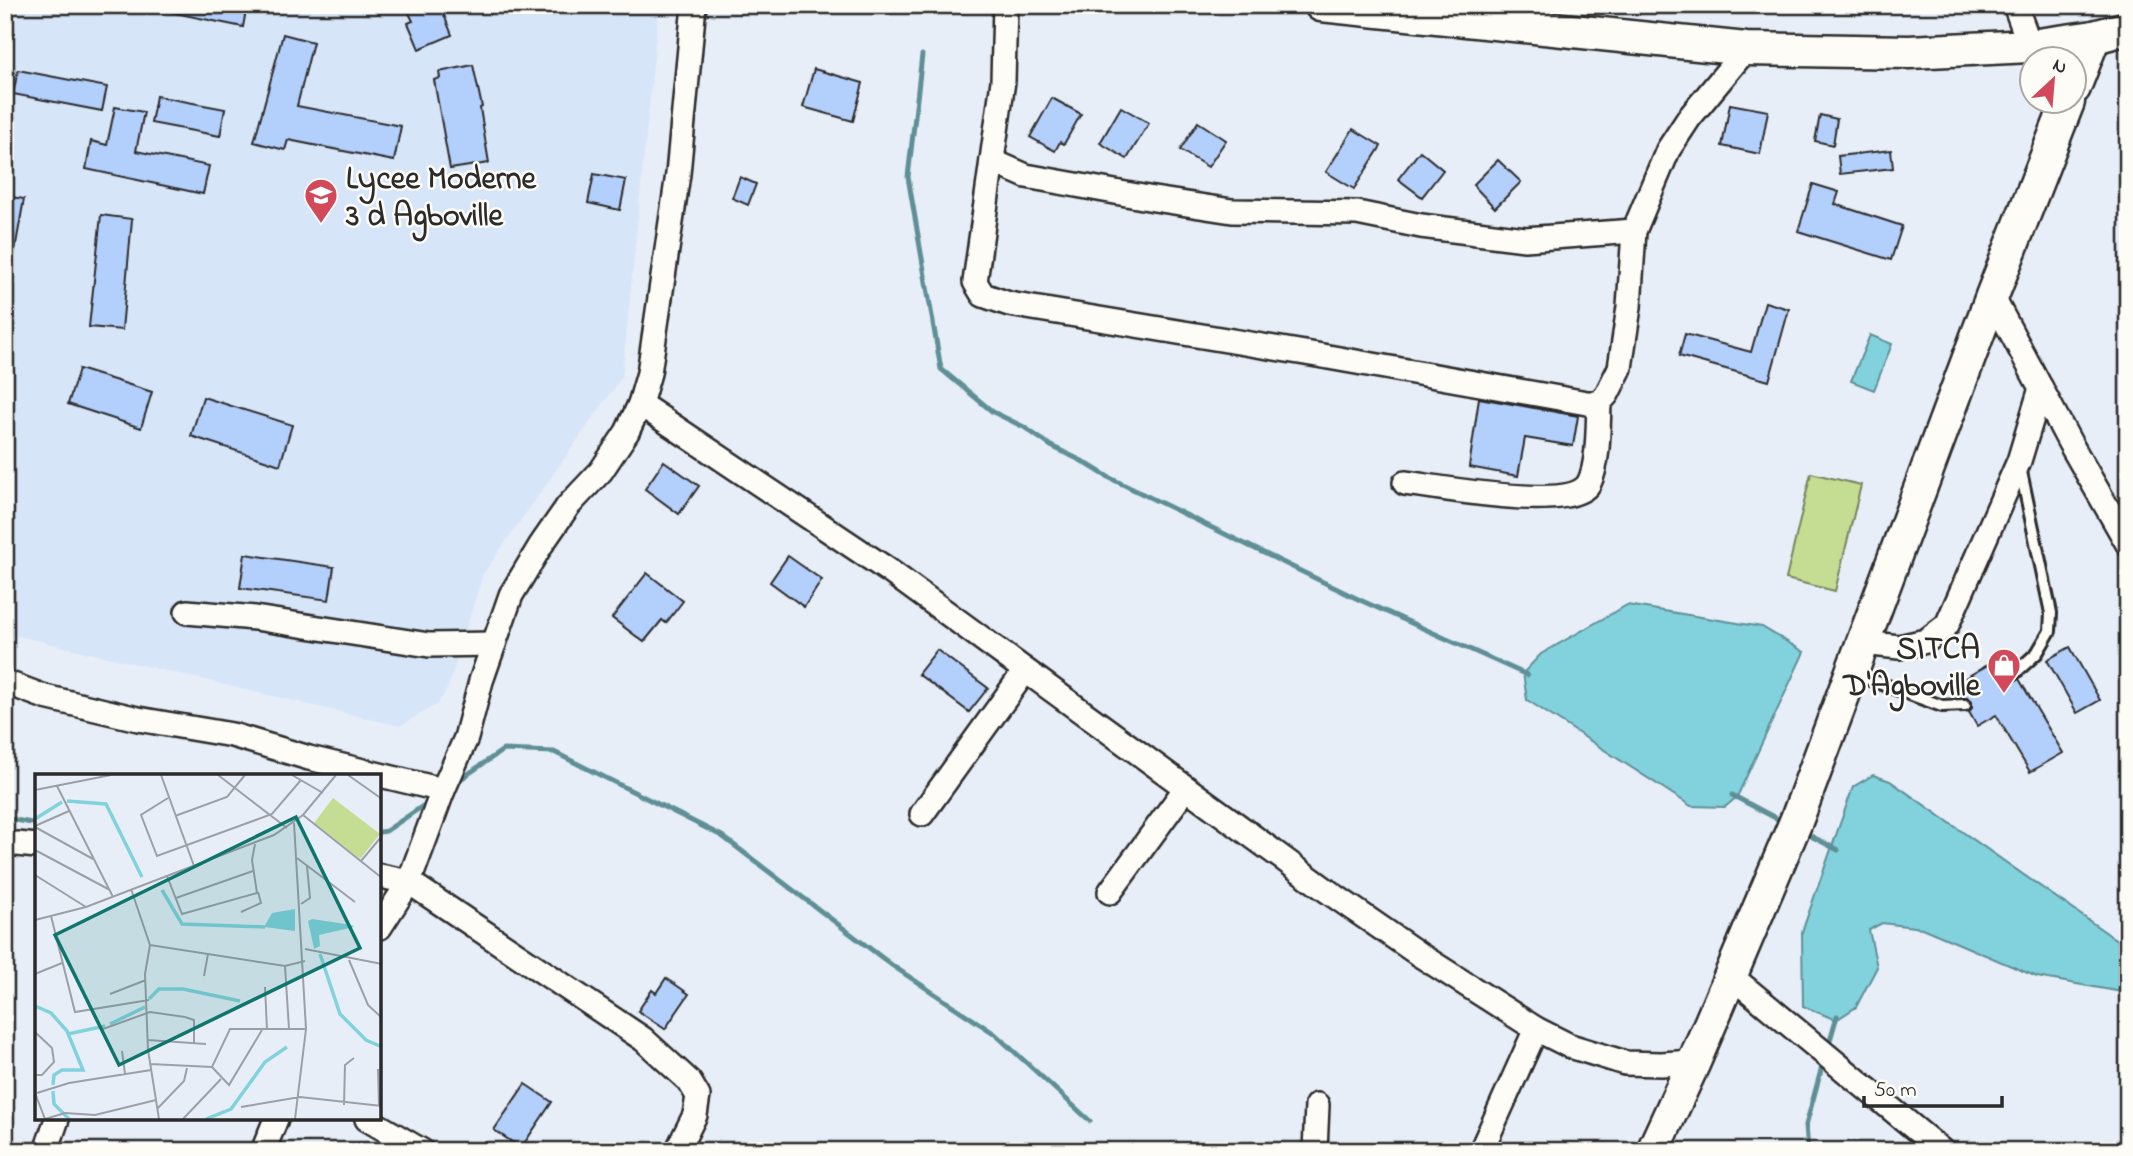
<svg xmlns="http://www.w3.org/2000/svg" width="2133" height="1156" viewBox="0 0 2133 1156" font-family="'Indie Flower',sans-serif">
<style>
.built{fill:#d7e5f9}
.green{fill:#c5dd93;stroke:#78845f;stroke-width:2}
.water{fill:#82d2dd;stroke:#5f8f96;stroke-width:2}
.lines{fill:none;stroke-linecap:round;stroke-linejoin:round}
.stream{stroke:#5f8f96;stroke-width:5}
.building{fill:#b3cffc;stroke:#2b2b2b;stroke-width:2}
.lane-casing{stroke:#2b2b2b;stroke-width:16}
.street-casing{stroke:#2b2b2b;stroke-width:28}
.secondary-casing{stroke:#2b2b2b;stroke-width:37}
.lane{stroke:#fdfcf7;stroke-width:10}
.street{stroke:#fdfcf7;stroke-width:23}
.secondary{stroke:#fdfcf7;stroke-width:32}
.labels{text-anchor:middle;stroke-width:5;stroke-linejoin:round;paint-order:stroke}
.poi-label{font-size:32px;font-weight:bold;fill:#2b2b2b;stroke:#fdfcf7;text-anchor:start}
.inset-river{fill:none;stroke:#82d2dd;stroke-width:3.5}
.inset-road{fill:none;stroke:#9ca0a6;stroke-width:2}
.view{fill:#0f766e;fill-opacity:0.15;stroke:#0f766e;stroke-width:3.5}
.inset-edge{fill:none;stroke:#2b2b2b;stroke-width:3.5}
</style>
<rect width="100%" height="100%" fill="#e7eef8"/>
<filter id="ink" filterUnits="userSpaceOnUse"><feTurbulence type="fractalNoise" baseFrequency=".0143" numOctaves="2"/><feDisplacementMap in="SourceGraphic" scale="14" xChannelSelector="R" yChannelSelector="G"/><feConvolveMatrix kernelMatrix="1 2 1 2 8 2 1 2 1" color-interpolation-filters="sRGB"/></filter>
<g filter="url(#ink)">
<polygon class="built" points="20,5 659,5 622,377 483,574 448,688 438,704 400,726 5,633 5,73"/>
<polygon class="green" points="1811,473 1861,485 1835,591 1786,579"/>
<g class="water">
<polygon points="1870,335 1892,344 1874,390 1851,381"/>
<polygon points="1627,605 1762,627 1804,652 1737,797 1725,807 1691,806 1527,700 1523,673 1541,654"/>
<polygon points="1873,775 1890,781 2128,948 2128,993 2037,977 1922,928 1882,923 1869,930 1877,967 1856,1007 1836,1020 1803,1006 1802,932 1853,787"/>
</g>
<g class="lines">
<g class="stream">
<polyline points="922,55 908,177 941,369 993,412 1024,427 1051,446 1082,461 1108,477 1360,600 1527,675"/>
<polyline points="455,783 503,750 554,752 722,836 893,966 995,1034 1090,1121"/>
<polyline points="1732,795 1785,823"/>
<polyline points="5,818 37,824"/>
<polyline points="380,832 386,831 430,801"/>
<polyline points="1803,832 1838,850"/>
<polyline points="1828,1047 1837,1016"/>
<polyline points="1808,1151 1806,1125 1823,1063"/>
</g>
</g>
<g class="building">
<polygon points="171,5 247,5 243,27 170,12"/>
<polygon points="405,5 440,5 452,35 419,49 408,23 413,21"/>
<polygon points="283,34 313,42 297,106 401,126 394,161 288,140 285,150 254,142"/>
<polygon points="473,65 482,107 480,108 489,163 450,169 434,80 440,78 439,72"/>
<polygon points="814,69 863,83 853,121 803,107"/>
<polygon points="18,70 107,87 102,111 13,94"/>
<polygon points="156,96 225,109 220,136 151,123"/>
<polygon points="1052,98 1081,114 1064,144 1060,142 1055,151 1030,137"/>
<polygon points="1730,104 1768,111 1760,154 1722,146"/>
<polygon points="115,107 144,112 136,151 209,166 203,194 86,169 91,141 107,145"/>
<polygon points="1121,107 1149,123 1127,159 1100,143"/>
<polygon points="1820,115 1837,119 1833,145 1815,141"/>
<polygon points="1198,122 1226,140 1208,167 1180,150"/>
<polygon points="1353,129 1381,146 1354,189 1326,172"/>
<polygon points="1891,150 1893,168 1840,174 1838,156"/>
<polygon points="1420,151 1443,170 1422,197 1398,179"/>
<polygon points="1498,160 1521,182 1495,208 1473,185"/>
<polygon points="594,174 626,180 620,210 588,203"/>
<polygon points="740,177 756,184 748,205 732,198"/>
<polygon points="1813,184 1839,192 1835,204 1902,226 1891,260 1798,231"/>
<polygon points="5,196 24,199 13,261 5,260"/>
<polygon points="101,215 132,219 122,330 89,327"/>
<polygon points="1765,302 1789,309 1769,381 1679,356 1685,334 1751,352"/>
<polygon points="79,369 152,392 141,428 68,404"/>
<polygon points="203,397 292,425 280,465 191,436"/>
<polygon points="1479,398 1578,416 1573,446 1525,438 1518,476 1469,467"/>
<polygon points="664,461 699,486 679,514 645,489"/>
<polygon points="245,554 334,567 329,600 240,588"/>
<polygon points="788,556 822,580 804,607 770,582"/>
<polygon points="647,573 683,601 666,623 662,620 644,642 612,618"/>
<polygon points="2070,647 2100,700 2077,713 2047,660"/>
<polygon points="937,650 988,688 969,712 918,674"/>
<polygon points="2005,655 2011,666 2007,671 2009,678 2013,681 2019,679 2063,753 2030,772 1996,715 1977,726 1969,712 1972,708 1972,701 1968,698 1960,697 1953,685"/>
<polygon points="666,978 689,994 665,1029 638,1011 652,990 656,993"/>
<polygon points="525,1084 552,1102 521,1148 494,1130"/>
</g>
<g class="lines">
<defs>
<g id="lane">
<polyline points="2015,673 2037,653 2050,631 2051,613 2020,467"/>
<polyline points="1855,674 1942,706 1965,705"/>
</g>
<g id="street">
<polyline points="1005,5 1003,81 975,282 983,295 1009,304 1317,355 1587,403 1599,403 1607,394 1620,368 1629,307 1634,231 1668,150 1689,118 1746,49"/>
<polyline points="2015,5 2030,46"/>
<polyline points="992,161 1026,176 1154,199 1232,211 1357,213 1421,226 1525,239 1634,231"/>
<polyline points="1992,296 2070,443 2128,544"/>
<polyline points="640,404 888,570 1326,890 1420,955 1536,1029 1570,1046 1625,1063 1661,1064 1694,1062"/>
<path d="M1405,483c33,4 167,30 184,0 10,-20 9,-58 10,-80"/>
<polyline points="187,612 255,618 429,645 494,644"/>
<polyline points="1863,643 1899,647 1926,641 1947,625 2019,461 2041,388"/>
<polyline points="5,682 45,697 138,719 232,735 309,758 443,790"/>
<polyline points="922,814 1025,671"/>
<polyline points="17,844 37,846"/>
<polyline points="380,876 409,882 643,1039 689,1081 698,1096 695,1115 677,1151"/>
<polyline points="1110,892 1186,788"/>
<polyline points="380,927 409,882 443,790 466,738 481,681 511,595 541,545 568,506 601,471 627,432 640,404 649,373 678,174 694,5"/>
<polyline points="1731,976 1942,1151"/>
<polyline points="367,1119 422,1151"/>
<polyline points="46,1151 57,1119"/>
<polyline points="263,1151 276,1119"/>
<polyline points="1315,1151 1317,1105"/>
<polyline points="1481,1151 1536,1029"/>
</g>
<g id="secondary">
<polyline points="1321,5 1746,49 1909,52 2030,46 2094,37 2128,28"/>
<polyline points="2074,88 2094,37"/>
<polyline points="1653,1151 1694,1062 1797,819 1992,296 2068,102"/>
</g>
</defs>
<use href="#lane" class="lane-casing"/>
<use href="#street" class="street-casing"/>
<use href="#secondary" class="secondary-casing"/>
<use href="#lane" class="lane"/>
<use href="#street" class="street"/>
<use href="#secondary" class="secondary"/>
</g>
</g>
<defs>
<symbol id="school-pin" viewBox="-11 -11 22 30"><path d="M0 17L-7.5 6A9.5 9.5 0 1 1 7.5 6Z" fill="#d1495b" stroke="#fdfcf7"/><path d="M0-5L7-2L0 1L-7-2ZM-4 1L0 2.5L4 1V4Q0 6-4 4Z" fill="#fff"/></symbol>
<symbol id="shop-pin" viewBox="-11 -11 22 30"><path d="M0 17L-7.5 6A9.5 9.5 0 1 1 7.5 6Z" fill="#d1495b" stroke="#fdfcf7"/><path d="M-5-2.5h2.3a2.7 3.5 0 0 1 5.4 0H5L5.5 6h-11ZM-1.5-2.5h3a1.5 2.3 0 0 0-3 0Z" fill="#fff"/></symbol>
</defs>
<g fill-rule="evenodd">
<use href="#school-pin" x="302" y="176" width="38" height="52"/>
<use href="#shop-pin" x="1985" y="646" width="38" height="52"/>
</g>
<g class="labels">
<g class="poi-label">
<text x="346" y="188">Lycee Moderne<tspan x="346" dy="37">3 d Agboville</tspan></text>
<text x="1980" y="658" text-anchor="end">SITCA<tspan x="1980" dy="37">D'Agboville</tspan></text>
</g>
</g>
<g transform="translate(35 774)">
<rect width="346" height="346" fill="#e7eef8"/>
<path d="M298,24l47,36 -20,25 -46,-36z" fill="#c5dd93"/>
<path d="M260,135v22l-31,-4 8,-14zM277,145l40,6 2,2 -35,8 1,11 -6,3 -6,-28z" fill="#82d2dd"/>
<path class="inset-river" d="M32,27l39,3 36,73M0,45l27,-17M127,116l20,34 83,3M285,180l20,60 26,26 16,7M114,225l10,-10h24l57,12M0,232l16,7 16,18 16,39h-21l-8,5 -1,10M75,250l35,-17M33,260l37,-8M18,317l1,13 15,15M171,345l25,-10 34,-47 22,-15"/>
<path class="inset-road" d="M126,1l33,91M183,1l69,53M257,1l31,18M313,1l34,24M22,12l56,111M0,16l76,-15M133,24l-27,17 16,41 115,-42 29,-34M268,41l79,63M140,42l52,-19 18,-22M259,49l12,206 -11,90M0,52l34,-15M0,53l58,32M0,76l75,40M262,84l58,44M326,87l21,-25M0,101l51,32M132,102l15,38 75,-21 -5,-33 3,-16M96,115l19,56 -5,29 3,76 11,69M141,124l77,-27M266,130l9,-6 -3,-32M206,138l20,-9 -3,-11M16,142l24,96 74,-12M0,146l51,-13 188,-72 29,-20 33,-40M115,171l135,21 20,-5M270,175l77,15M314,186l19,45 14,13M250,192l4,63M0,200l27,-11M169,202l4,-22M230,213l2,42M75,220l36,-14M68,255l47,-17 35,5 9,3v23M0,258l17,16 2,14 -12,13h-7M113,266l58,4M87,277l3,23M115,290l62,3 18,-38h76M177,293l17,18 33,-55M343,295l1,37M0,319l10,26 20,-6 30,2 61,-15M2,319l32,-10 82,-13M309,331l1,-40 9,-7M206,333l59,-10 82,9M123,334l26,-27 3,-13M148,345l38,-40"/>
<path class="view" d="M261,43l64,131 -241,117 -64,-130z"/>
<rect width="346" height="346" class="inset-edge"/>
</g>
<rect width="2133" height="1156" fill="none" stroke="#fdfcf7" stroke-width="28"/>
<rect x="14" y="14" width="2105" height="1128" fill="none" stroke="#2b2b2b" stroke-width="2.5" filter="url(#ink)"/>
<g transform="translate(2053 80) rotate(26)"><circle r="33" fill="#fdfcf7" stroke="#a9a8a5" stroke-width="2"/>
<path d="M0-5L12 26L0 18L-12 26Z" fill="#d1495b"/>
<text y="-10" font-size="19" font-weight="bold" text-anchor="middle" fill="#2b2b2b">N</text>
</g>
<path d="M1864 1096v10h138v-10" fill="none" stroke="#2b2b2b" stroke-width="3.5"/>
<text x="1874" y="1096" font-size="21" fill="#2b2b2b" stroke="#fdfcf7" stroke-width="5" paint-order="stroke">50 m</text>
</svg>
